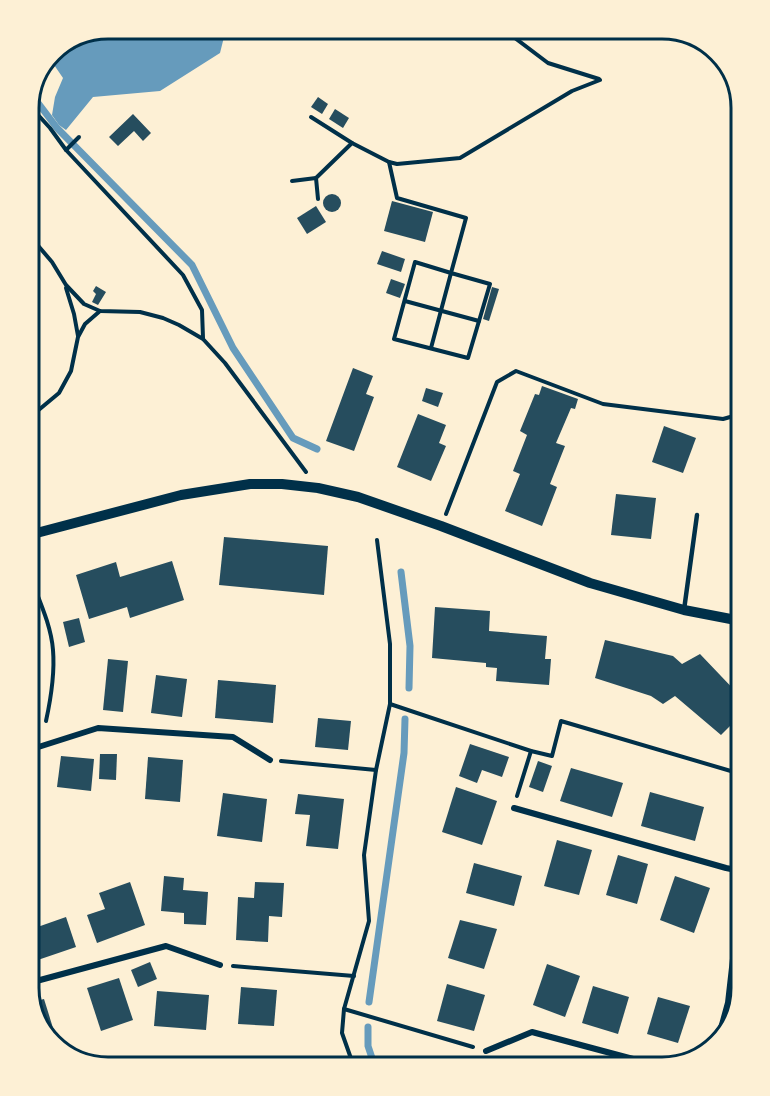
<svg xmlns="http://www.w3.org/2000/svg" width="770" height="1096" viewBox="0 0 770 1096" font-family="'Sofia Sans Condensed',sans-serif">
<style>
.water{fill:#669bbc}
.lines{fill:none;stroke-linecap:round;stroke-linejoin:round}
.stream{stroke:#669bbc;stroke-width:7}
.building{fill:#264d5e}
.path{stroke:#003049;stroke-width:4}
.service{stroke:#003049;stroke-width:4.5}
.minor{stroke:#003049;stroke-width:6}
.tertiary{stroke:#003049;stroke-width:10}
.secondary{stroke:#003049;stroke-width:12}
.rim{fill:none;stroke:#003049;stroke-width:3}
</style>
<rect width="100%" height="100%" fill="#fdf0d5"/>
<polygon class="water" points="108,29 226,29 220,53 160,91 93,97 66,130 59,125 52,115 55,97 63,78 50,59 55,49"/>
<g class="lines">
<g class="stream">
<polyline points="32,95 57,128 192,265 233,348 293,438 317,449"/>
<polyline points="401,572 410,646 409,688"/>
<polyline points="369,1002 404,753 405,719"/>
<polyline points="368,1027 368,1046 375,1067"/>
</g>
</g>
<g class="building">
<polygon points="327,29 347,29 345,33 337,37 329,34"/>
<polygon points="318,97 328,104 322,114 311,107"/>
<polygon points="335,109 349,118 343,128 329,119"/>
<polygon points="133,114 151,133 143,141 134,131 118,146 109,137"/>
<circle cx="332" cy="203" r="9"/>
<polygon points="392,201 433,212 425,242 384,231"/>
<polygon points="316,206 326,222 307,234 297,218"/>
<polygon points="382,251 405,259 401,272 377,264"/>
<polygon points="391,279 405,284 400,298 386,293"/>
<polygon points="96,286 106,292 98,305 92,302 96,294 93,291"/>
<polygon points="492,287 499,289 489,321 483,319"/>
<polygon points="353,368 373,376 366,394 374,397 354,451 326,441"/>
<polygon points="542,386 578,399 575,409 571,408 556,443 565,446 550,484 557,487 542,526 505,511 520,474 513,471 527,435 520,431 535,394 539,395"/>
<polygon points="426,388 443,393 438,407 422,401"/>
<polygon points="418,414 446,425 439,443 446,446 431,481 397,467"/>
<polygon points="664,426 696,438 683,473 652,462"/>
<polygon points="616,494 656,498 651,539 611,535"/>
<polygon points="224,537 328,546 324,595 219,585"/>
<polygon points="172,561 184,600 130,618 127,607 89,619 76,575 116,562 120,577"/>
<polygon points="435,607 490,611 489,631 547,636 545,659 551,659 549,685 496,681 497,668 486,667 486,663 432,658"/>
<polygon points="79,618 85,642 69,647 63,622"/>
<polygon points="605,640 673,656 682,664 700,654 741,697 741,715 721,735 675,696 663,704 651,696 595,678"/>
<polygon points="108,659 128,661 123,712 103,710"/>
<polygon points="156,675 187,679 182,717 151,713"/>
<polygon points="218,680 276,685 273,723 215,718"/>
<polygon points="318,718 351,721 348,750 315,747"/>
<polygon points="470,744 509,757 502,777 482,770 477,783 459,776"/>
<polygon points="100,754 117,754 116,780 99,779"/>
<polygon points="61,756 94,759 91,791 57,787"/>
<polygon points="148,757 183,760 180,802 145,799"/>
<polygon points="538,761 552,766 543,792 529,787"/>
<polygon points="571,768 623,783 612,817 560,801"/>
<polygon points="456,787 497,801 482,845 442,832"/>
<polygon points="650,792 704,807 695,841 641,826"/>
<polygon points="223,793 267,799 262,842 217,836"/>
<polygon points="298,794 344,799 338,849 306,846 310,815 295,814"/>
<polygon points="557,840 592,850 579,895 544,886"/>
<polygon points="618,855 648,864 637,904 606,895"/>
<polygon points="474,863 522,876 514,906 466,893"/>
<polygon points="164,876 184,878 183,890 208,892 206,925 184,924 184,913 161,911"/>
<polygon points="675,876 710,888 694,933 660,920"/>
<polygon points="130,882 145,925 97,943 87,915 105,909 99,893"/>
<polygon points="255,882 284,883 282,917 269,916 268,942 236,940 238,897 254,898"/>
<polygon points="66,917 76,947 29,963 29,930"/>
<polygon points="460,920 497,929 484,969 448,958"/>
<polygon points="150,962 157,979 138,987 131,970"/>
<polygon points="547,964 580,976 565,1017 533,1005"/>
<polygon points="119,978 133,1020 101,1031 87,988"/>
<polygon points="447,984 485,995 474,1031 437,1021"/>
<polygon points="593,986 629,997 618,1034 582,1023"/>
<polygon points="241,987 277,990 274,1026 238,1024"/>
<polygon points="157,991 209,995 206,1030 154,1026"/>
<polygon points="658,997 690,1006 678,1043 647,1034"/>
<polygon points="44,999 58,1044 56,1045 39,1027 32,1002"/>
<polygon points="428,1056 462,1067 425,1067"/>
</g>
<g class="lines">
<g class="path">
<polyline points="503,29 548,63 599,79"/>
<polyline points="29,105 50,128 66,150 183,275 202,310 203,338"/>
<polyline points="311,117 352,143"/>
<polyline points="66,150 79,137"/>
<polyline points="389,162 397,198 466,218 451,273 415,262 394,339 468,358 490,284 451,273 431,348"/>
<polyline points="292,181 316,178"/>
<polyline points="318,199 316,178 352,143 389,162 397,164 460,158 572,91 600,80"/>
<polyline points="29,235 52,262 66,285 84,304 100,311 140,312 163,318 179,325 203,339 225,363 306,472"/>
<polyline points="66,288 74,314 78,336"/>
<polyline points="405,301 479,321"/>
<polyline points="29,418 59,393 71,371 78,337 85,324 100,311"/>
<polyline points="446,514 497,382 516,371 603,404 723,419 741,414"/>
<path d="M29,573c9,25 22,51 24,77 2,24 -2,48 -7,71"/>
<polyline points="390,704 531,751 552,756 561,721 741,774"/>
<polyline points="281,761 376,770"/>
<polyline points="517,796 531,751"/>
<polyline points="29,816 38,761"/>
<polyline points="233,966 354,976"/>
<polyline points="344,1009 473,1047"/>
<polyline points="354,1067 342,1033 344,1009 369,921 364,855 376,770 390,704 390,644 377,540"/>
</g>
<polyline class="service" points="684,610 697,515"/>
<g class="minor">
<path d="M29,725c6,-35 13,-67 0,-102"/>
<polyline points="29,750 98,728 233,737 270,760"/>
<polyline points="514,808 726,868 741,871"/>
<polyline points="29,983 166,946 220,965"/>
<polyline points="486,1051 532,1032 663,1067"/>
</g>
<polyline class="tertiary" points="29,535 181,495 250,484 282,484 318,488 358,497 441,526 590,583 684,610 741,621"/>
<polyline class="secondary" points="722,1036 731,1003 741,915"/>
</g>
<path d="M0 0H770V1096H0ZM108 39H662A69 69 0 0 1 731 108V988A69 69 0 0 1 662 1057H108A69 69 0 0 1 39 988V108A69 69 0 0 1 108 39Z" fill="#fdf0d5" fill-rule="evenodd"/>
<path class="rim" d="M108 39H662A69 69 0 0 1 731 108V988A69 69 0 0 1 662 1057H108A69 69 0 0 1 39 988V108A69 69 0 0 1 108 39Z"/>
</svg>
